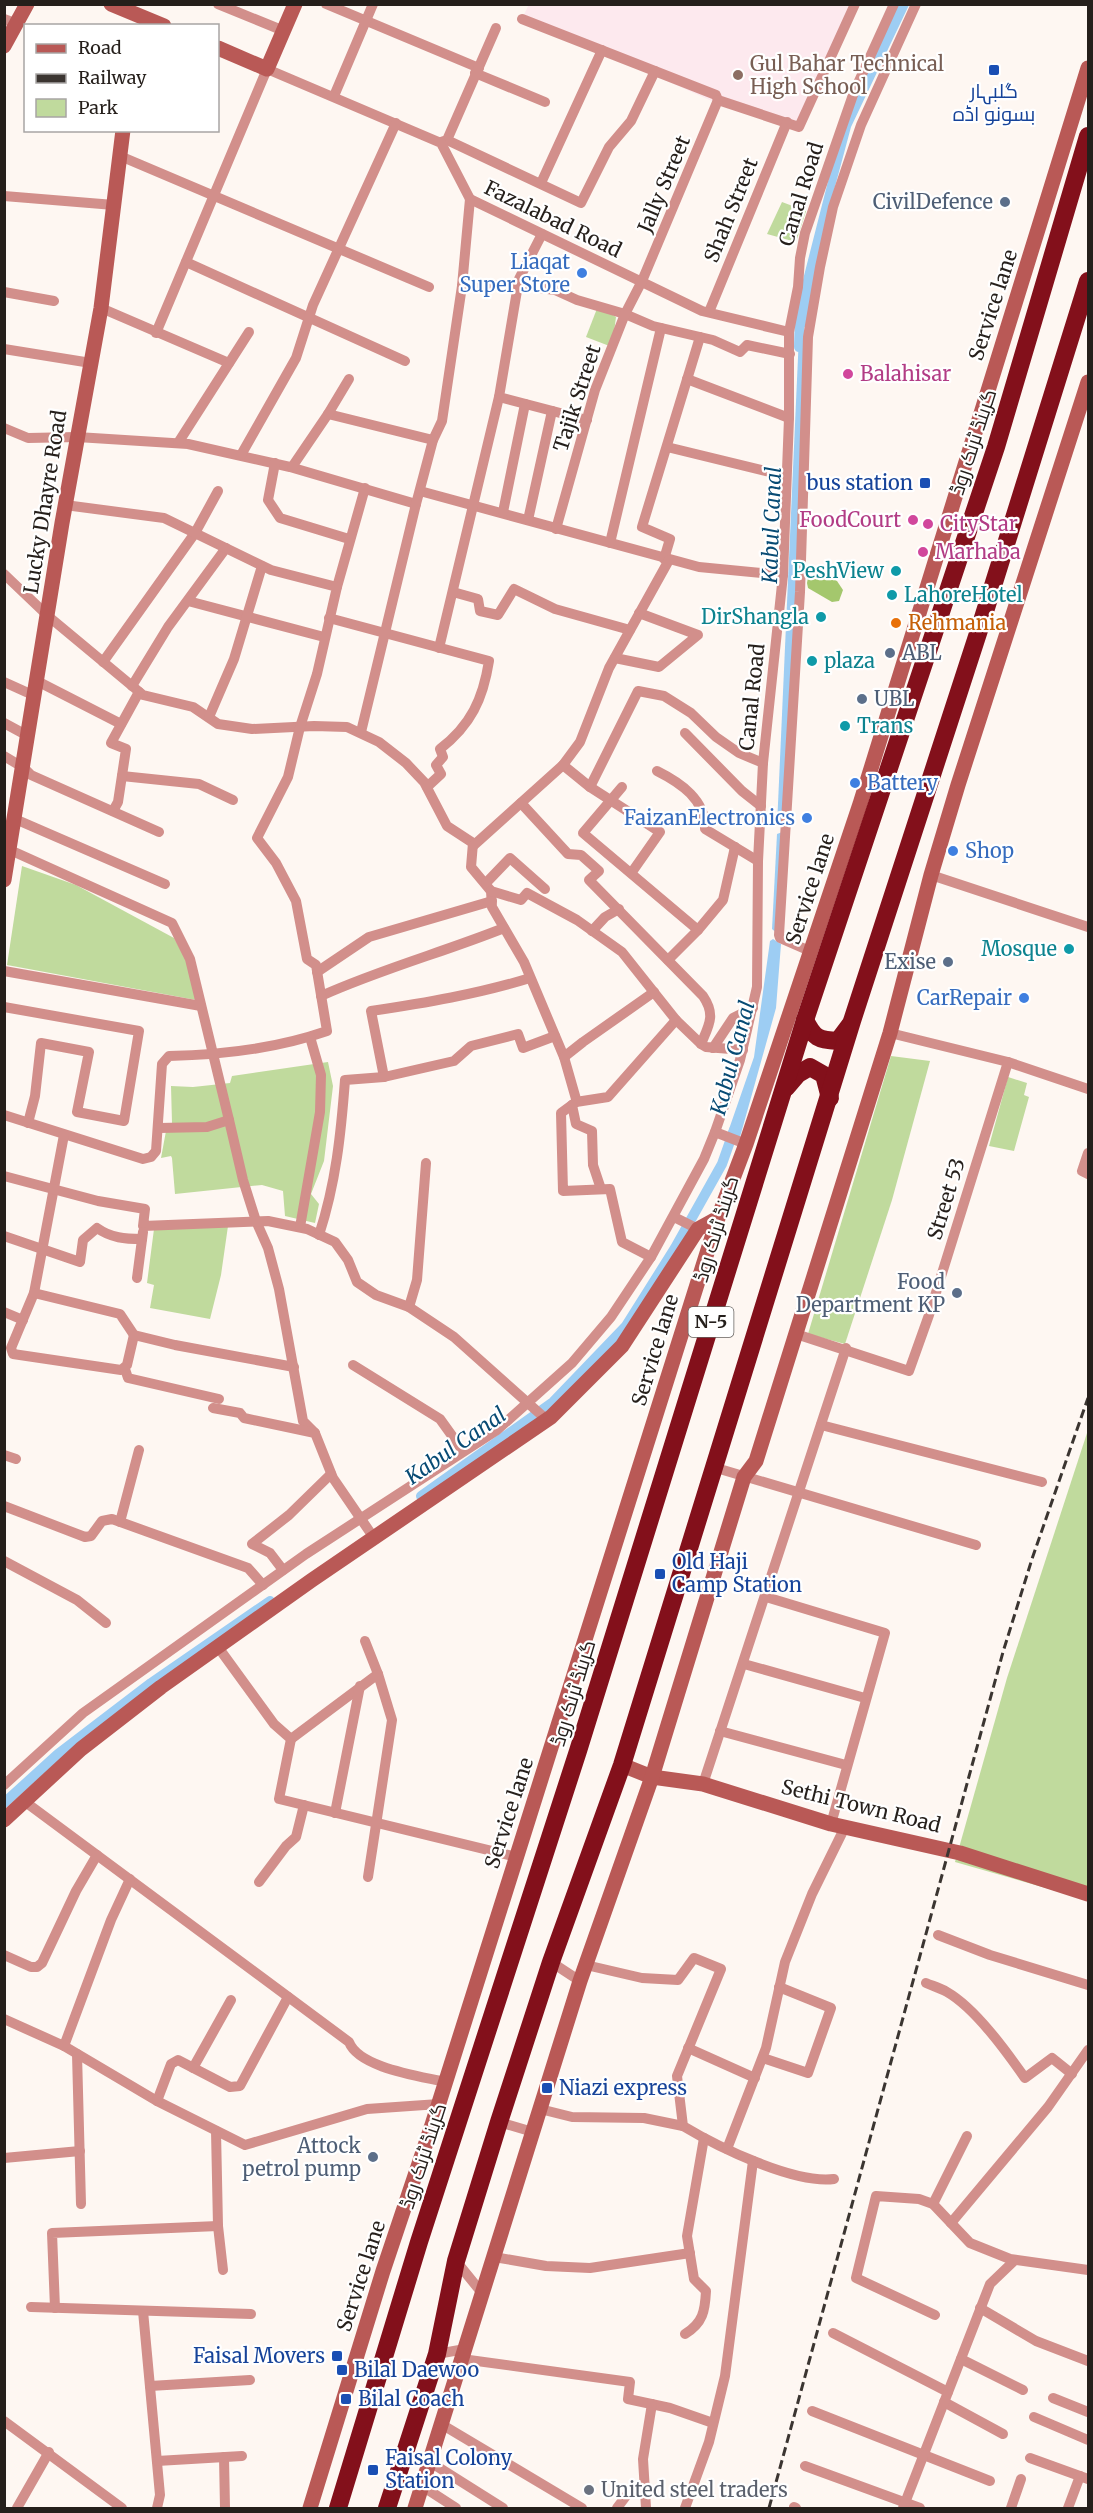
<svg xmlns="http://www.w3.org/2000/svg" width="1093" height="2513" viewBox="0 0 1093 2513" font-family="Merriweather,Cairo,serif">
<style>
.education{fill:#fde9ee}
.green{fill:#c0da9d}
.forest{fill:#a4c76d}
.water{fill:#9dcdf3}
.lines{fill:none;stroke-linecap:round;stroke-linejoin:round}
.canal{stroke:#9dcdf3;stroke-width:10}
.street{stroke:#d28f8b;stroke-width:10}
.secondary{stroke:#b95956;stroke-width:15}
.highway{stroke:#83101b;stroke-width:18}
.rail{stroke:#3b3531;stroke-width:3;stroke-dasharray:9 4.5;stroke-linecap:butt}
.transit-dot{fill:#1a4fb4;stroke:#fff;stroke-width:2}
.education-dot{fill:#8d6e63;stroke:#fff;stroke-width:2}
.service-dot{fill:#5c6f8a;stroke:#fff;stroke-width:2}
.shop-dot{fill:#3f7fe0;stroke:#fff;stroke-width:2}
.hotel-dot{fill:#d1479c;stroke:#fff;stroke-width:2}
.culture-dot{fill:#0f9aa8;stroke:#fff;stroke-width:2}
.food-dot{fill:#e8710a;stroke:#fff;stroke-width:2}
.worship-dot{fill:#6b7280;stroke:#fff;stroke-width:2}
.labels{text-anchor:middle;stroke-width:4.5;stroke-linejoin:round;paint-order:stroke}
.shield{fill:#fff;stroke:#66625f;stroke-width:1.5}
.shield-label{font-size:18px;font-weight:bold;fill:#251f1b}
.education-label{font-size:20px;fill:#785e54;stroke:#fff;text-anchor:start}
.transit-label{font-size:20px;fill:#164399;stroke:#fff;text-anchor:start}
.street-label{font-size:20px;fill:#251f1b;stroke:#fff}
.service-label{font-size:20px;fill:#4e5e75;stroke:#fff;text-anchor:end}
.shop-label{font-size:20px;fill:#366cbe;stroke:#fff;text-anchor:end}
.hotel-label{font-size:20px;fill:#b23c85;stroke:#fff;text-anchor:start}
.culture-label{font-size:20px;fill:#0d838f;stroke:#fff;text-anchor:end}
.food-label{font-size:20px;fill:#c56008;stroke:#fff;text-anchor:start}
.worship-label{font-size:20px;fill:#5b616d;stroke:#fff;text-anchor:start}
.water-label{font-size:21px;font-style:italic;fill:#084b74;stroke:#fff}
</style>
<rect width="100%" height="100%" fill="#fef7f2"/>
<polygon class="education" points="529,4 855,5 799,127 723,106 584,44 522,19"/>
<g class="green">
<polygon points="782,202 806,211 796,242 767,234"/>
<polygon points="598,306 616,317 612,347 586,337"/>
<polygon points="22,866 76,885 174,938 186,960 196,1000 7,965"/>
<polygon points="891,1056 930,1061 892,1200 845,1344 808,1334"/>
<polygon points="328,1062 333,1086 324,1161 311,1194 319,1204 315,1223 285,1216 283,1191 262,1185 175,1194 172,1158 171,1156 161,1158 166,1131 172,1123 171,1086 193,1087 230,1083 232,1076"/>
<polygon points="1008,1077 1027,1083 1024,1095 1029,1097 1014,1151 989,1146"/>
<polygon points="228,1226 221,1275 210,1319 150,1308 154,1285 147,1283 154,1229"/>
<polygon points="1088,1430 1088,1900 955,1862 1007,1678"/>
</g>
<polygon class="forest" points="809,572 830,577 837,581 843,590 839,601 832,602 808,588 807,583"/>
<g class="water">
<polygon points="897,5 909,5 851,127 825,224 808,326 804,327 796,324 794,315 837,146 856,93"/>
<polygon points="799,335 805,338 789,825 777,826"/>
<polygon points="785,831 779,935 772,929 777,834"/>
<polygon points="773,939 781,944 776,1008 740,1137 728,1132 754,1057 770,941"/>
</g>
<g class="lines">
<g class="canal">
<polyline points="799,347 800,311"/>
<polyline points="421,1496 553,1402 626,1326 675,1248 722,1164 734,1130"/>
<polyline points="4,1803 58,1754 151,1683 270,1601"/>
</g>
<g class="street">
<polyline points="218,4 284,31"/>
<polyline points="326,4 479,68"/>
<polyline points="4,19 17,24"/>
<polyline points="522,19 716,95 718,100 799,127 855,4"/>
<polyline points="475,73 545,102"/>
<polyline points="334,96 373,4"/>
<polyline points="447,140 581,203 609,147 631,121 655,71"/>
<polyline points="441,142 447,140 496,28"/>
<polyline points="120,156 429,287"/>
<polyline points="541,183 602,50"/>
<polyline points="4,196 114,205"/>
<polyline points="542,234 519,279 499,397 587,420"/>
<polyline points="186,262 405,361"/>
<polyline points="462,286 518,285 555,290 577,300 625,314 653,326 713,340 740,352 747,345 790,354"/>
<polyline points="4,292 54,301"/>
<polyline points="101,308 229,363"/>
<polyline points="709,312 787,122"/>
<polyline points="156,333 267,69 441,143 470,199 702,311 789,332"/>
<polyline points="4,349 91,363"/>
<polyline points="687,379 789,418"/>
<polyline points="328,414 433,440"/>
<polyline points="4,428 28,438 77,437 188,444 290,467 416,504"/>
<polyline points="178,443 249,332"/>
<polyline points="667,447 786,476"/>
<polyline points="241,455 296,358 313,305 396,123"/>
<polyline points="275,463 268,500 280,518 349,539"/>
<polyline points="292,467 328,414 349,379"/>
<polyline points="420,491 699,567 783,575"/>
<polyline points="503,512 525,404"/>
<polyline points="528,520 552,411"/>
<polyline points="556,529 595,390 625,314 642,281 718,100"/>
<polyline points="610,543 661,328"/>
<polyline points="664,559 670,539 642,527 700,337"/>
<polyline points="4,574 48,616 143,695 193,707 218,724 252,729 314,726 347,727 379,742 406,763 424,782 447,826 473,843 471,867 491,891 492,907 524,962 564,1057 576,1099 576,1102 561,1113 563,1191 610,1189 622,1242 651,1257 704,1159 715,1132 740,1060 757,987 758,861 763,763 783,575 789,418 789,332 798,287 800,258 805,233 854,92 894,4"/>
<polyline points="337,587 365,488"/>
<polyline points="453,592 478,599 480,611 498,615 514,589 555,609 630,630"/>
<polyline points="188,601 324,637"/>
<path d="M329,618l160,43c-6,38 -18,64 -49,88l3,8 -7,8 5,9 -14,13"/>
<polyline points="439,648 499,397"/>
<polyline points="615,658 659,667 698,635 639,613"/>
<polyline points="103,662 195,533 218,491"/>
<polyline points="37,681 121,724"/>
<polyline points="4,682 35,696"/>
<polyline points="132,686 168,627 226,548"/>
<polyline points="209,717 234,659 262,566"/>
<polyline points="4,723 28,736"/>
<polyline points="361,732 416,504 433,440 442,421 462,286 470,199"/>
<polyline points="685,733 742,791 761,806"/>
<polyline points="4,756 24,768 31,775 159,832"/>
<polyline points="563,765 590,787 660,832 632,872"/>
<path d="M657,771c24,12 49,29 48,58l53,32"/>
<polyline points="122,776 199,784 233,800"/>
<polyline points="590,787 638,691 664,696 691,713 716,737 739,753 763,763"/>
<polyline points="622,787 583,833 698,930"/>
<path d="M521,803l47,51 13,1 18,16 -10,9 114,116c13,19 6,29 -2,48"/>
<polyline points="113,811 118,802 126,749 111,743 139,692"/>
<polyline points="15,819 165,884"/>
<polyline points="473,846 563,765 580,742 609,668 669,560"/>
<polyline points="10,850 172,923 190,959 229,1120"/>
<polyline points="931,875 1088,927"/>
<polyline points="486,883 510,858 545,889"/>
<polyline points="491,891 521,900 527,893 577,920 622,952 676,1020 701,1044 706,1047 743,1050"/>
<polyline points="592,931 605,917 619,909"/>
<polyline points="812,952 780,938 779,935 800,592 808,337 820,267 833,207 861,125 916,4"/>
<polyline points="668,960 698,930 723,900 735,847"/>
<polyline points="4,971 201,1006"/>
<polyline points="317,972 369,937 492,901"/>
<path d="M321,996c60,-27 123,-44 183,-68"/>
<polyline points="4,1007 139,1031 124,1121 77,1112 89,1052 41,1043 35,1096 28,1123"/>
<polyline points="890,1033 1008,1062 1088,1089"/>
<polyline points="713,1048 733,1018 753,1008"/>
<polyline points="564,1057 583,1042 654,992"/>
<path d="M384,1077l-13,-66c54,-8 107,-17 159,-33"/>
<polyline points="576,1102 608,1097 676,1020"/>
<polyline points="572,1105 576,1124 592,1131 593,1165 601,1189"/>
<path d="M4,1115l139,44 8,-2 5,-6 6,-87 7,-8c52,-1 109,-8 158,-25l-11,-66 -9,-6 -11,-58 -20,-38 -19,-25 31,-61 12,-50 17,-53 20,-87 -66,-17 -107,-52 -99,-13"/>
<polyline points="159,1128 207,1127 229,1120 243,1180 256,1221 268,1248 279,1289 303,1421 315,1433"/>
<polyline points="715,1132 746,1144"/>
<polyline points="64,1135 34,1293 11,1348 13,1354 121,1370 127,1365 134,1335"/>
<polyline points="1088,1153 1082,1171 1088,1174"/>
<polyline points="4,1176 98,1201 145,1209 143,1226 268,1221 307,1229 335,1242 348,1260 357,1282 376,1295 409,1307 454,1337 547,1420"/>
<polyline points="674,1217 698,1229"/>
<polyline points="300,1227 320,1112 321,1075 310,1037"/>
<path d="M319,1235c17,-52 22,-102 26,-155l39,-3 70,-16 17,-15 47,-12 5,14 32,-12"/>
<path d="M4,1236l76,26 3,-22 14,-12c14,10 28,11 45,11"/>
<polyline points="137,1278 143,1232"/>
<polyline points="34,1293 120,1314 134,1335 175,1345 294,1367"/>
<polyline points="409,1307 417,1280 426,1163"/>
<polyline points="4,1312 23,1320"/>
<polyline points="796,1334 909,1371 929,1315 1008,1062"/>
<polyline points="353,1365 440,1419 463,1451"/>
<polyline points="125,1369 128,1378 219,1399"/>
<polyline points="213,1408 240,1413 244,1418 315,1433 333,1478 374,1538"/>
<polyline points="821,1425 1042,1482"/>
<polyline points="4,1455 16,1459"/>
<polyline points="713,1467 976,1545"/>
<polyline points="4,1506 85,1537 91,1536 102,1521 112,1519 248,1568 263,1585"/>
<polyline points="120,1522 139,1450"/>
<polyline points="4,1561 77,1600 106,1623"/>
<polyline points="283,1570 270,1553 252,1544 289,1515 331,1474"/>
<polyline points="766,1597 885,1633 831,1824"/>
<polyline points="365,1641 378,1674"/>
<polyline points="218,1647 274,1724 291,1739 279,1799 517,1857"/>
<polyline points="744,1664 865,1698"/>
<polyline points="720,1731 846,1765"/>
<polyline points="291,1739 378,1674 392,1720 368,1877"/>
<polyline points="703,1784 846,1348"/>
<polyline points="4,1785 83,1713 306,1554 497,1430 572,1363 611,1317 651,1257"/>
<path d="M24,1801l325,241c10,26 71,34 96,40"/>
<polyline points="335,1813 360,1686"/>
<polyline points="259,1882 286,1846 296,1837 304,1805"/>
<polyline points="938,1935 990,1955 1088,1985"/>
<polyline points="4,1955 31,1967 37,1967 42,1963 76,1891 97,1855"/>
<polyline points="551,1962 580,1981"/>
<path d="M586,1965l56,13 36,2 16,-22 27,11 -44,107 6,50c35,21 111,58 151,53"/>
<path d="M926,1983c7,3 14,5 21,9 28,16 59,59 78,86l27,-20 20,16"/>
<polyline points="4,2019 64,2046 157,2101 245,2145 367,2109 439,2104"/>
<polyline points="64,2046 111,1920 130,1879"/>
<polyline points="688,2048 755,2078"/>
<polyline points="77,2054 81,2204"/>
<polyline points="763,2058 808,2073 831,2008 779,1987"/>
<polyline points="193,2068 231,2000"/>
<polyline points="157,2101 171,2064 178,2060 230,2087 240,2086 288,1997"/>
<polyline points="540,2109 572,2117 644,2118 683,2126"/>
<polyline points="499,2122 533,2132"/>
<polyline points="216,2131 218,2226 223,2270"/>
<polyline points="727,2149 766,2048 785,1962 812,1894 845,1827"/>
<polyline points="4,2158 80,2151"/>
<polyline points="933,2204 967,2136"/>
<polyline points="951,2223 1048,2107 1088,2050"/>
<polyline points="494,2257 546,2266 590,2268 690,2253"/>
<polyline points="456,2261 482,2293"/>
<polyline points="31,2307 251,2314"/>
<polyline points="55,2308 52,2233 218,2226"/>
<polyline points="980,2308 1036,2341 1088,2361"/>
<polyline points="143,2311 160,2495 157,2508"/>
<polyline points="935,2315 856,2278 876,2196 919,2199 933,2204 970,2243 1010,2259 1088,2270"/>
<polyline points="833,2333 948,2392"/>
<path d="M685,2334c18,-11 20,-23 21,-43l-12,-12 -7,-43 17,-98"/>
<polyline points="437,2354 465,2349"/>
<polyline points="462,2359 630,2382 628,2399 670,2408 713,2423"/>
<polyline points="961,2359 1023,2390"/>
<polyline points="150,2386 250,2380"/>
<polyline points="1053,2398 1088,2412"/>
<polyline points="944,2402 1003,2434"/>
<polyline points="812,2411 990,2481"/>
<polyline points="1034,2417 1088,2440"/>
<polyline points="4,2421 122,2508"/>
<polyline points="441,2424 582,2508"/>
<polyline points="224,2457 225,2508"/>
<polyline points="1030,2458 1088,2479"/>
<polyline points="157,2461 242,2456"/>
<polyline points="430,2462 503,2508"/>
<polyline points="805,2466 920,2508"/>
<polyline points="422,2486 456,2508"/>
<polyline points="794,2507 796,2508"/>
<polyline points="17,2508 49,2452"/>
<polyline points="617,2508 626,2496"/>
<polyline points="646,2508 643,2459 652,2404"/>
<polyline points="685,2508 709,2442 725,2376 753,2161"/>
<polyline points="903,2508 990,2284 1015,2260"/>
<polyline points="1011,2508 1021,2479"/>
<polyline points="1068,2508 1080,2476"/>
</g>
<g class="secondary">
<polyline points="111,4 164,26"/>
<polyline points="4,46 27,4"/>
<polyline points="218,48 267,69 295,4"/>
<polyline points="4,880 62,523 101,308 123,130"/>
<polyline points="622,1765 652,1777 703,1784 831,1824 960,1853 1088,1894"/>
<polyline points="4,1820 81,1749 161,1687 312,1580 551,1417 622,1346 698,1229 718,1218"/>
<polyline points="310,2508 383,2271 432,2125 718,1218 746,1144 860,804 1088,68"/>
<polyline points="415,2508 580,1981 652,1777 744,1477 756,1461 890,1033 931,875 958,785 1088,382"/>
</g>
<g class="highway">
<path d="M805,1020c9,18 13,20 33,21l12,-16"/>
<polyline points="786,1088 798,1074 810,1067 824,1075 830,1098"/>
<polyline points="338,2508 419,2242 578,1751 805,1020 996,447 1088,136"/>
<polyline points="387,2508 437,2354 456,2261 499,2122 551,1962 622,1765 852,1021 982,621 1088,281"/>
</g>
<polyline class="rail" points="769,2508 1003,1652 1032,1559 1088,1398"/>
</g>
<g class="transit-dot">
<rect x="988" y="64" width="12" height="12" rx="3"/>
<rect x="919" y="477" width="12" height="12" rx="3"/>
<rect x="654" y="1568" width="12" height="12" rx="3"/>
<rect x="541" y="2082" width="12" height="12" rx="3"/>
<rect x="331" y="2350" width="12" height="12" rx="3"/>
<rect x="336" y="2364" width="12" height="12" rx="3"/>
<rect x="340" y="2393" width="12" height="12" rx="3"/>
<rect x="367" y="2464" width="12" height="12" rx="3"/>
</g>
<circle class="education-dot" cx="738" cy="75" r="6"/>
<g class="service-dot">
<circle cx="1005" cy="202" r="6"/>
<circle cx="890" cy="653" r="6"/>
<circle cx="862" cy="699" r="6"/>
<circle cx="948" cy="962" r="6"/>
<circle cx="957" cy="1293" r="6"/>
<circle cx="373" cy="2157" r="6"/>
</g>
<g class="shop-dot">
<circle cx="582" cy="273" r="6"/>
<circle cx="855" cy="783" r="6"/>
<circle cx="807" cy="818" r="6"/>
<circle cx="953" cy="851" r="6"/>
<circle cx="1024" cy="998" r="6"/>
</g>
<g class="hotel-dot">
<circle cx="848" cy="374" r="6"/>
<circle cx="913" cy="520" r="6"/>
<circle cx="928" cy="524" r="6"/>
<circle cx="923" cy="552" r="6"/>
</g>
<g class="culture-dot">
<circle cx="896" cy="571" r="6"/>
<circle cx="892" cy="595" r="6"/>
<circle cx="821" cy="617" r="6"/>
<circle cx="812" cy="661" r="6"/>
<circle cx="845" cy="726" r="6"/>
<circle cx="1069" cy="949" r="6"/>
</g>
<circle class="food-dot" cx="896" cy="623" r="6"/>
<circle class="worship-dot" cx="589" cy="2490" r="6"/>
<g class="labels">
<rect class="shield" x="688.5" y="1307" width="45" height="30" rx="4.5"/>
<g class="shield-label">
<text x="711" y="1328">N-5</text>
</g>
<g class="education-label">
<text x="750" y="71">Gul Bahar Technical<tspan x="750" dy="23">High School</tspan></text>
</g>
<g class="transit-label">
<text x="994" y="98" text-anchor="middle">گلبہار<tspan x="994" dy="23">بسونو اڈہ</tspan></text>
<text x="913" y="490" text-anchor="end">bus station</text>
<text x="672" y="1569">Old Haji<tspan x="672" dy="23">Camp Station</tspan></text>
<text x="559" y="2095">Niazi express</text>
<text x="325" y="2363" text-anchor="end">Faisal Movers</text>
<text x="354" y="2377">Bilal Daewoo</text>
<text x="358" y="2406">Bilal Coach</text>
<text x="385" y="2465">Faisal Colony<tspan x="385" dy="23">Station</tspan></text>
</g>
<g class="street-label">
<text transform="translate(664 184) rotate(-67)" y="7">Jally Street</text>
<text transform="translate(801 194) rotate(-73)" y="7">Canal Road</text>
<text transform="translate(731 210) rotate(-68)" y="7">Shah Street</text>
<text transform="translate(553 219) rotate(26)" y="7">Fazalabad Road</text>
<text transform="translate(993 305) rotate(-72)" y="7">Service lane</text>
<text transform="translate(577 398) rotate(-72)" y="7">Tajik Street</text>
<text transform="translate(973 442) rotate(-72)" y="7">گرینڈ ٹرنک روڈ</text>
<text transform="translate(45 502) rotate(-81)" y="7">Lucky Dhayre Road</text>
<text transform="translate(752 697) rotate(-84)" y="7">Canal Road</text>
<text transform="translate(810 889) rotate(-72)" y="7">Service lane</text>
<text transform="translate(946 1199) rotate(-73)" y="7">Street 53</text>
<text transform="translate(716 1229) rotate(-73)" y="7">گرینڈ ٹرنک روڈ</text>
<text transform="translate(655 1350) rotate(-73)" y="7">Service lane</text>
<text transform="translate(573 1693) rotate(-73)" y="7">گرینڈ ٹرنک روڈ</text>
<text transform="translate(861 1806) rotate(14)" y="7">Sethi Town Road</text>
<text transform="translate(509 1813) rotate(-72)" y="7">Service lane</text>
<text transform="translate(423 2156) rotate(-72)" y="7">گرینڈ ٹرنک روڈ</text>
<text transform="translate(361 2276) rotate(-72)" y="7">Service lane</text>
</g>
<g class="service-label">
<text x="993" y="209">CivilDefence</text>
<text x="902" y="660" text-anchor="start">ABL</text>
<text x="874" y="706" text-anchor="start">UBL</text>
<text x="936" y="969">Exise</text>
<text x="945" y="1289">Food<tspan x="945" dy="23">Department KP</tspan></text>
<text x="361" y="2153">Attock<tspan x="361" dy="23">petrol pump</tspan></text>
</g>
<g class="shop-label">
<text x="570" y="269">Liaqat<tspan x="570" dy="23">Super Store</tspan></text>
<text x="867" y="790" text-anchor="start">Battery</text>
<text x="795" y="825">FaizanElectronics</text>
<text x="965" y="858" text-anchor="start">Shop</text>
<text x="1012" y="1005">CarRepair</text>
</g>
<g class="hotel-label">
<text x="860" y="381">Balahisar</text>
<text x="901" y="527" text-anchor="end">FoodCourt</text>
<text x="940" y="531">CityStar</text>
<text x="935" y="559">Marhaba</text>
</g>
<g class="culture-label">
<text x="884" y="578">PeshView</text>
<text x="904" y="602" text-anchor="start">LahoreHotel</text>
<text x="809" y="624">DirShangla</text>
<text x="824" y="668" text-anchor="start">plaza</text>
<text x="857" y="733" text-anchor="start">Trans</text>
<text x="1057" y="956">Mosque</text>
</g>
<g class="food-label">
<text x="908" y="630">Rehmania</text>
</g>
<g class="worship-label">
<text x="601" y="2497">United steel traders</text>
</g>
<g class="water-label">
<text transform="translate(772 525) rotate(-88)" y="7">Kabul Canal</text>
<text transform="translate(733 1058) rotate(-75)" y="7">Kabul Canal</text>
<text transform="translate(456 1446) rotate(-35)" y="7">Kabul Canal</text>
</g>
</g>
<rect width="1093" height="2513" fill="none" stroke="#251f1b" stroke-width="12"/>
<rect x="24" y="24" width="195" height="108" fill="#ffffff" stroke="#a8a5a4" stroke-width="1.5"/>
<rect x="36" y="44" width="30" height="9" fill="#b95956" stroke="#a8a5a4" stroke-width="1.5"/>
<text x="78" y="54" font-size="18" fill="#251f1b">Road</text>
<rect x="36" y="74" width="30" height="9" fill="#3b3531" stroke="#a8a5a4" stroke-width="1.5"/>
<text x="78" y="84" font-size="18" fill="#251f1b">Railway</text>
<rect x="36" y="99" width="30" height="18" fill="#c0da9d" stroke="#a8a5a4" stroke-width="1.5"/>
<text x="78" y="114" font-size="18" fill="#251f1b">Park</text>
</svg>
